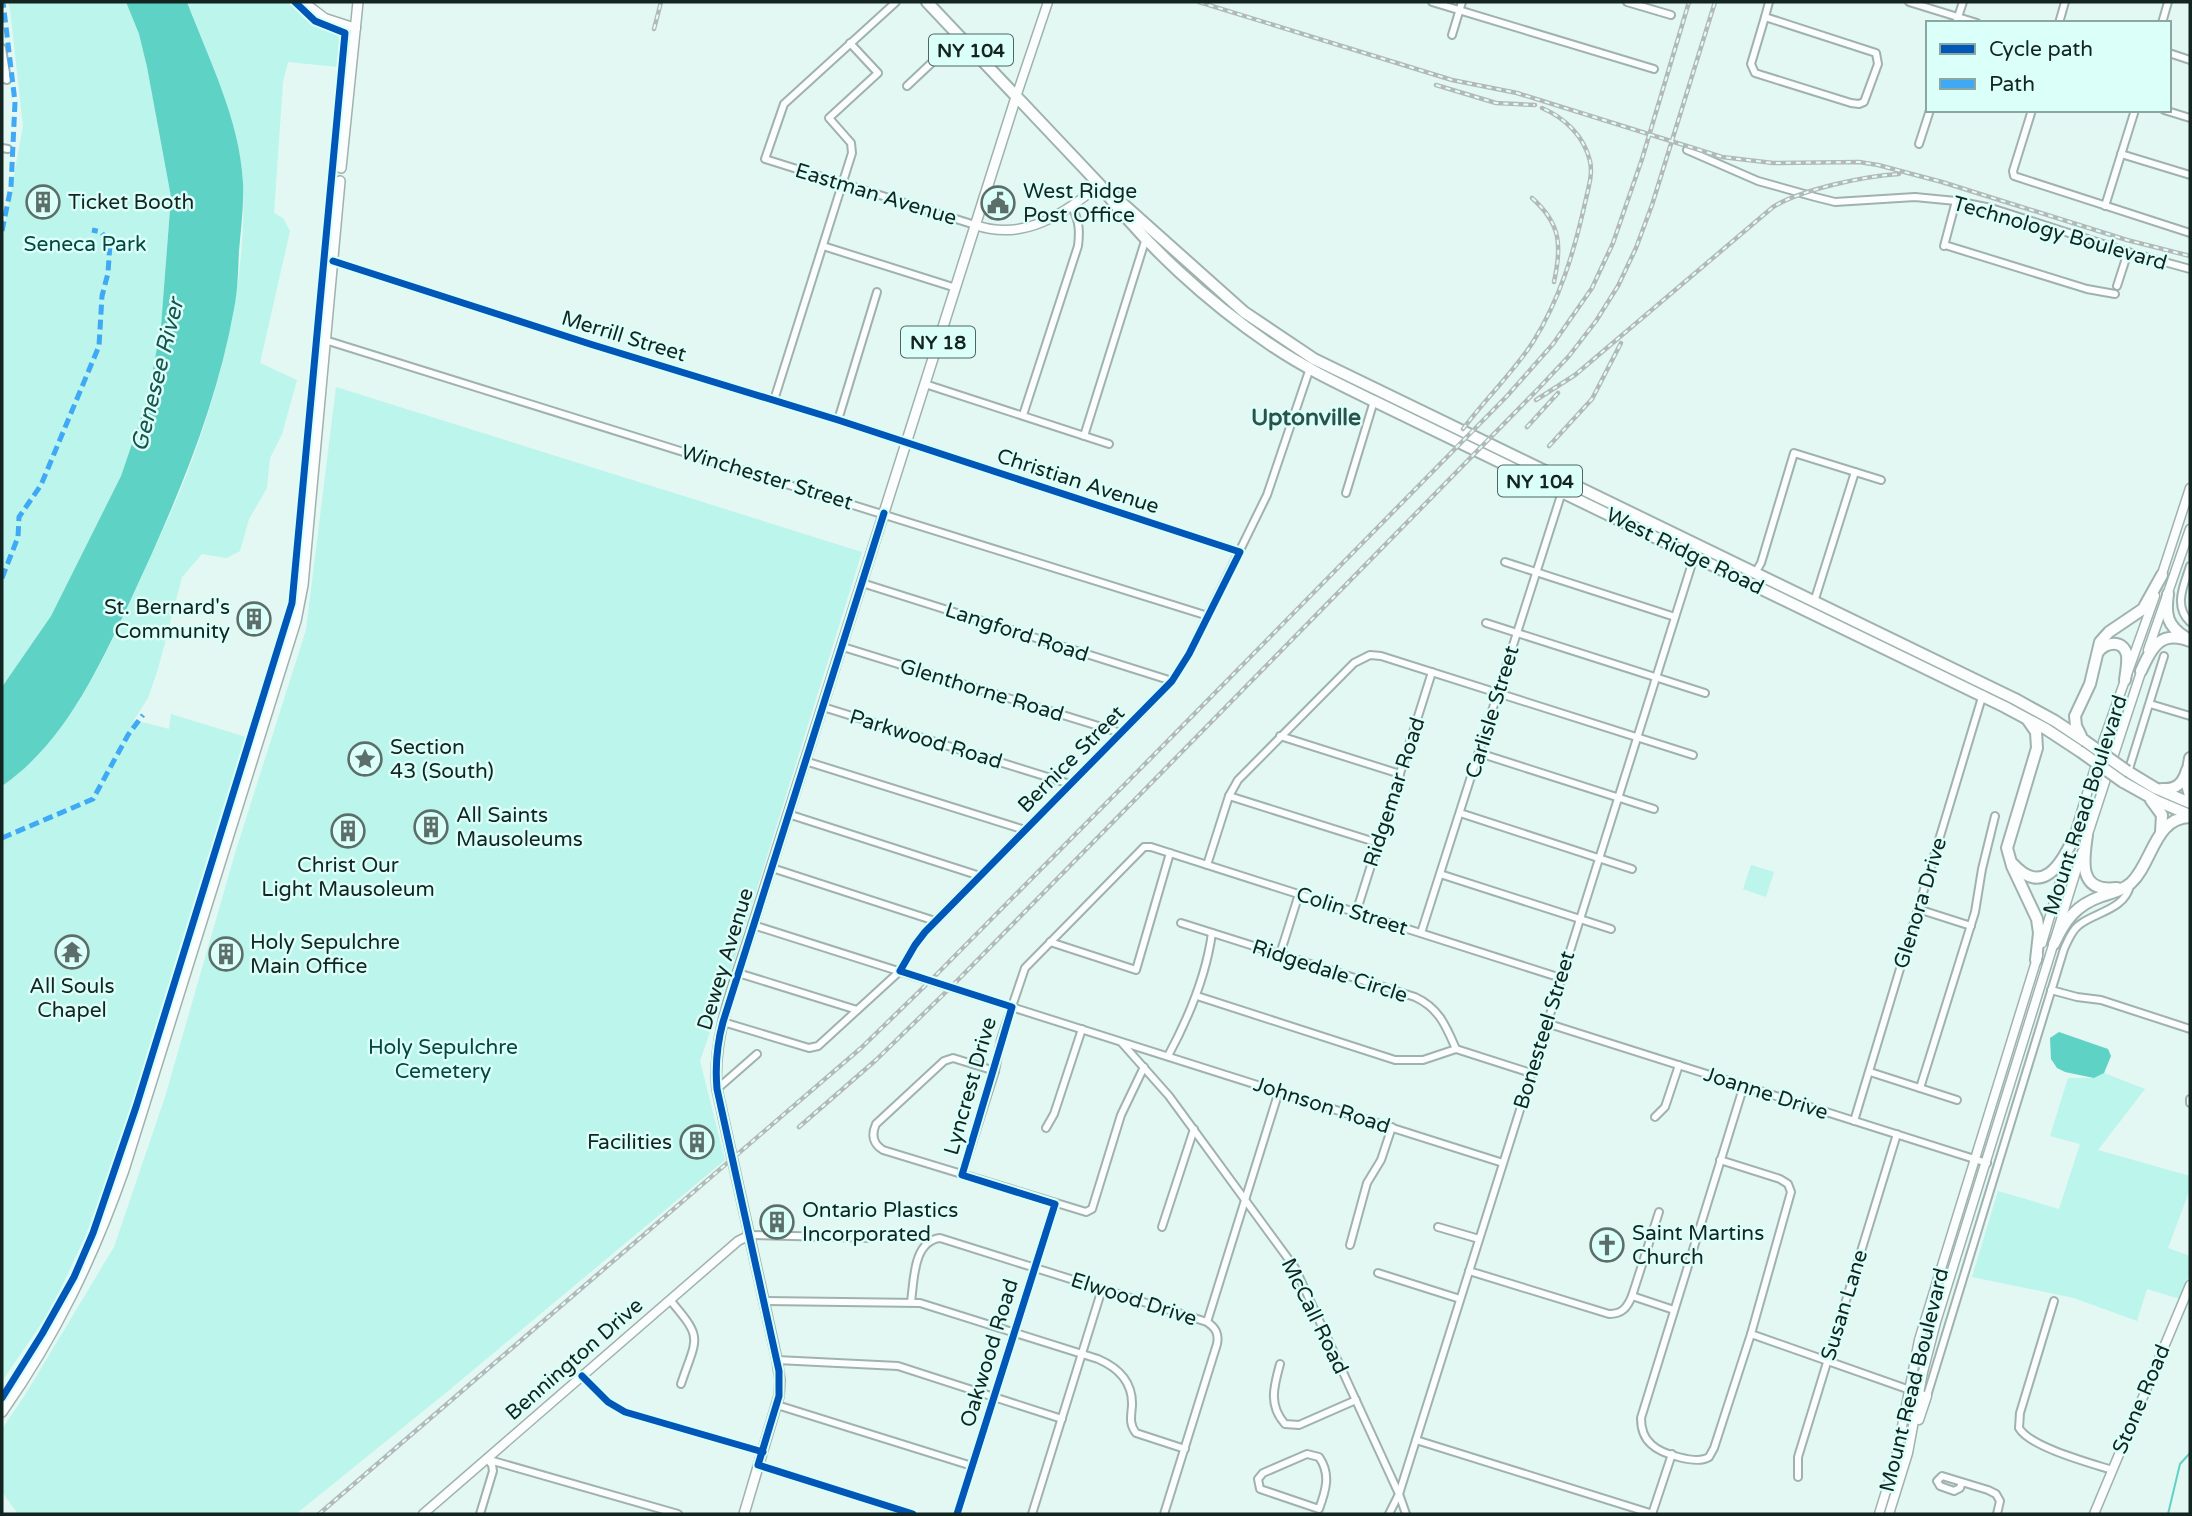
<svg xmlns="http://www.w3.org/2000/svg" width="2192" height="1516" viewBox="0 0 2192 1516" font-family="'Varela Round',sans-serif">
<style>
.green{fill:#bbf5ec}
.water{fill:#5fd2c6}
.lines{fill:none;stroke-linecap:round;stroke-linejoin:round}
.stream{stroke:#5fd2c6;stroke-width:2}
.street-casing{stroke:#a0b2af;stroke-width:10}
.secondary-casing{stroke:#a0b2af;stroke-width:11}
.primary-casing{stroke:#a0b2af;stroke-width:12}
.highway-casing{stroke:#a0b2af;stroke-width:14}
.street{stroke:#fbfefd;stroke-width:6}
.secondary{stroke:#fbfefd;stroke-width:8}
.primary{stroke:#fbfefd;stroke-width:9}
.highway{stroke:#fbfefd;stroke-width:10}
.rail-casing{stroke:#b4b9b8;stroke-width:4.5}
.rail{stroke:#dbfff9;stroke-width:2;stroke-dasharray:5;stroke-linecap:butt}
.highway-bridge-casing{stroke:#a0b2af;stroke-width:14;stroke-linecap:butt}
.highway-bridge{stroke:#fbfefd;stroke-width:10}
.quiet{stroke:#3fa9f5;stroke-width:5;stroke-dasharray:10 5;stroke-linecap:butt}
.cycleway-casing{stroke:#dbfff9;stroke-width:11}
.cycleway{stroke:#0057b8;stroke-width:7}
.labels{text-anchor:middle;stroke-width:5;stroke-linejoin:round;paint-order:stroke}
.shield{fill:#dbfff9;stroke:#4f6662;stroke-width:2}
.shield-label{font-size:19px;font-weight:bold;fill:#132421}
.poi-label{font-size:21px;fill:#132421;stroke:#dbfff9;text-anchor:start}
.street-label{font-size:21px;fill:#132421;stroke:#dbfff9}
.park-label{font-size:21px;fill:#044640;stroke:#dbfff9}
.water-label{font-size:23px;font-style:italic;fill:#18544d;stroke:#dbfff9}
.neighbourhood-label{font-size:23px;font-weight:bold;fill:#2b534e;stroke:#dbfff9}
</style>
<rect width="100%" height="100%" fill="#e3f7f3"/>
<g class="green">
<polygon points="8,2 126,2 139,34 147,67 171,197 161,326 156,359 148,397 121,476 51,616 2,687 2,240 23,126 10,9"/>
<path d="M187,2h100l5,4 3,-2 17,17 30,11 -4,35 -50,-5 -5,20 -9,131 9,5 7,13 -30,132 37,17 -15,54 -12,24 -3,30 -18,31 -9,32 -13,7 -25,-4 -20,23 -24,92 -10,29 -14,22 35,9 2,-15 78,24 -135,422 -29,77 -35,74 -48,70v-595c68,-47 106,-136 139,-208 16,-37 35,-74 49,-112 33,-88 57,-189 53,-283 -3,-63 -34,-123 -56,-181z"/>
<polygon points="336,387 862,552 738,949 700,1061 725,1160 448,1391 296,1514 18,1514 2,1492 2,1429 25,1395 114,1247 165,1097 236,850 306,630"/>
<polygon points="1751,865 1774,872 1766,897 1743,889"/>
<polygon points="2104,1073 2145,1089 2098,1150 2190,1176 2190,1189 2168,1248 2190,1256 2190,1273 2180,1299 2147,1289 2137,1321 2074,1298 1972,1277 1998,1191 2059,1209 2080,1144 2050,1136 2068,1078 2094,1078"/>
</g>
<g class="water">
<path d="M126,2h61c22,58 53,118 56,181 1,22 -2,45 -4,68 -1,19 -1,39 -5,58 -18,101 -59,195 -102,288 -32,68 -66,145 -130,189v-99l49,-71 70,-140 27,-79 13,-71 10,-129 -24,-130 -8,-33z"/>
<polygon points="2059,1032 2108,1049 2111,1056 2104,1073 2094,1078 2065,1072 2057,1068 2051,1059 2050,1038"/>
</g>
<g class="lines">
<polyline class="stream" points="2168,1514 2180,1464 2190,1453"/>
<defs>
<g id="street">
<polyline points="896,2 784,104 765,159 975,225"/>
<polyline points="1432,2 1654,69"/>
<polyline points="1627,2 1671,15"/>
<polyline points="1909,2 1977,23"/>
<polygon points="1765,17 1876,53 1878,64 1864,102 1859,104 1851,103 1755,73 1751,64"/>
<polyline points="1765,17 1769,2"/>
<polyline points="1956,23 1963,2"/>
<polyline points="2059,23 2065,2"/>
<polyline points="2162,23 2168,2"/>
<polyline points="1452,35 1462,2"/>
<polyline points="2,48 7,80 2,78"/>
<polyline points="2169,53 2190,60"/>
<polyline points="907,86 959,37"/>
<polyline points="2032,110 2013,171 2014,176 2190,233"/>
<polyline points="2164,110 2190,118"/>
<polyline points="1919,144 1930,110"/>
<polyline points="2,148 8,149"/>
<polyline points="1687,150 1758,181 1815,197 1835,202 1915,197 1956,201 1991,208 2128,252 2190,269"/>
<polyline points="2121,154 2190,175"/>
<polyline points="2105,206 2135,110"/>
<polyline points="1945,245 2087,289 2115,294"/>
<polyline points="823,246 956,288"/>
<polyline points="1944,246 1956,201"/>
<polyline points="333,261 590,344 838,420 1240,552"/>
<polyline points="2117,286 2128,252"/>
<polyline points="325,340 1208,616"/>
<polyline points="925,384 1109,444"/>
<polyline points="774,400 852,153 851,143 829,118 878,73 850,43"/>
<path d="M1023,415l55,-169c2,-16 1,-25 -6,-39"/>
<polyline points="838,420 877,292"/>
<polyline points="1084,436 1146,238"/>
<polyline points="1346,493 1374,401"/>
<polyline points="1505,562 1675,617"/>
<path d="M2190,566c-6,19 -17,40 0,56"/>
<polyline points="1755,573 1761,563 1794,453 1881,480"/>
<polyline points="862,583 1172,681"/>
<polyline points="1814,602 1855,472"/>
<polyline points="1486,623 1705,693"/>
<polyline points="843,647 1121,733"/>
<polyline points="2150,704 2190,716"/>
<polyline points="823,707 1070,784"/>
<polyline points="1280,736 1400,774"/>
<polyline points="1479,753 1654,809"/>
<polyline points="805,761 1025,830"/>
<polyline points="2128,772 2164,656"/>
<polyline points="1229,796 1378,843"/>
<polyline points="1460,813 1632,869"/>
<polyline points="788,814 980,876"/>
<polyline points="1207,865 1229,796 1238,780 1354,663 1370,655 1381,656 1693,755"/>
<polyline points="772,868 935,921"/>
<polyline points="1440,874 1611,929"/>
<polyline points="1918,909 1971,926"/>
<polyline points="1356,913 1432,672"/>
<path d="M1181,923l234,74c24,11 31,29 41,52l75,24"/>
<polyline points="753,925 1503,1163"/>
<polyline points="1421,933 1562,492"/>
<polyline points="1050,942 1136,970 1170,853"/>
<polyline points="1280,954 1299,894"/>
<polyline points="738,973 857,1010"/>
<polyline points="2051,990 2077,997 2101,1000 2190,1029"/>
<polyline points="1197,996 1395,1060 1423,1060 1456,1049"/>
<polyline points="723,1022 809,1048 818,1046 900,971 915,945 925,932 1172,681 1189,654 1267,495 1310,368"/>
<polyline points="1546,1023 1987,1163"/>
<polyline points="1122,1043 1169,1096 1295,1268 1399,1494 1406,1514"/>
<path d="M1168,1056c21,-39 38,-79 44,-123"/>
<path d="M995,1071l-42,-13 -9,3 -68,63c-5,11 -3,20 7,26l203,62 6,-3 29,-94 23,-48"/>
<polyline points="1870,1072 1957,1100"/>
<polyline points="1920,1088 1975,912 1982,869 1995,816"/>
<polyline points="717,1089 757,1054"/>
<polyline points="2190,1099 2190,1103"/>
<polyline points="1655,1117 1665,1107 1679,1065"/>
<polyline points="1854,1121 1983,694"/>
<polyline points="1046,1128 1054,1114 1082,1029"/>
<path d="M1720,1160l60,19 8,5 3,8 -40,142 -37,114 -5,9c-12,8 -48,-3 -58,-13 -8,-7 -10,-16 -10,-26l103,-333"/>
<polyline points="962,1175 995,1071 1001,1039 1025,968 1144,847 1151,847 1561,978"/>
<polyline points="1162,1227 1194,1129"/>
<polyline points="1438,1227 1479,1239"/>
<polyline points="750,1235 873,1238"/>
<polyline points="1350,1245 1367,1183 1381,1160 1392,1127"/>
<path d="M1469,1271l140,43c13,0 18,-6 23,-18l27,-84"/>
<polyline points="1378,1273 1460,1299"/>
<polyline points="1632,1296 1674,1310"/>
<path d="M670,1300c34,40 27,36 11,84"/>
<path d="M765,1301l155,2 178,56c21,9 35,23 34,47 -1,11 -3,18 4,27l49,16"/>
<path d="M2054,1301l-34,112 -1,15c11,19 71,35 93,42"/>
<path d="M911,1302c3,-21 2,-61 29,-64l267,84c9,6 12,12 10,22l-53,170"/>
<polyline points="1207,1322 1279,1091"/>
<path d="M1751,1334l176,62 137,-447c4,-8 7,-18 15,-24 16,-13 45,-15 51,-39"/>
<polyline points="777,1360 898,1366 1062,1419"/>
<path d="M1280,1364c-6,22 -12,41 5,60l14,1 57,-25"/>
<polyline points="582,1376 608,1402 625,1412 763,1452"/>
<polyline points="777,1405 972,1466"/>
<polyline points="1416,1440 1653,1514"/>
<path d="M1307,1454l12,3c12,17 7,33 0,52l-59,-20 -2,-10 5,-6z"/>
<polyline points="486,1459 678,1514"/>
<polyline points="758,1465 913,1514"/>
<polyline points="1798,1477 1798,1457 1897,1134"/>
<polyline points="1962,1482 1960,1488 1954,1491 1940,1486 1937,1481 1942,1476 1988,1490 1996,1494 2000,1501 1997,1514"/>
<polyline points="480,1514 493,1471 492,1465 488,1460"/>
<polyline points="957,1514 1055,1204"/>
<polyline points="1032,1514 1102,1289"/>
<polyline points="1389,1514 1399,1494 1695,554"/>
<polyline points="1652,1514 1672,1454"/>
</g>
<g id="secondary">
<polyline points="304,2 325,18 356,28"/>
<polyline points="1016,97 1048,2"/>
<path d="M975,225c50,17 87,-11 125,-40"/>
<polyline points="2160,580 2190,488"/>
<polyline points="2148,650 2190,529"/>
<polyline points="2086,840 2143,666"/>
<polyline points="2072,842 2104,739 2155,596"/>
<polyline points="2042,943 2068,855"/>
<polyline points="1919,1420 1927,1396"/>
<polyline points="423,1514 738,1241 750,1235"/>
<polyline points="1879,1514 1895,1462 1919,1340 2038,955"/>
<polyline points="1889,1514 1908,1453 1923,1372 1936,1322 2082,852"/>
<polyline points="2094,1514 2190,1285"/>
</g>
<g id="primary">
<polyline points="341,168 358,2"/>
<path d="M2,1412c54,-77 91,-154 122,-242l172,-549 7,-36 37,-404"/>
<path d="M744,1514l35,-118 1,-16 -3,-20 -60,-271c-5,-57 20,-111 36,-164l263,-828"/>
</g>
<g id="highway">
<path d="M927,2l173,183c46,61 108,117 171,160 32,22 68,39 103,56l631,306 41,22 35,23"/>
<polyline points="1113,195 1244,312 1314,359 2015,699 2055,721 2085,741"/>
<path d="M2168,594c-3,20 -1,32 17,43"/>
<path d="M2098,652c8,-10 25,-13 29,3 1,8 -1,17 -2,25"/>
<path d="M2141,671c11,-25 20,-41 49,-30"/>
<polyline points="2027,719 2036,732 2037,748 2007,848 2012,866 2037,919 2039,933 2036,960"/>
<polyline points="2081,736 2076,726 2075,716 2090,684 2100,642 2109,632 2143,609 2162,575"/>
<polyline points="2190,758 2186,781 2190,796"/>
<polyline points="2127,771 2155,788 2190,803"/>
<polyline points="2123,782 2157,801 2190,815"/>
<path d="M2162,789c14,1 21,-5 25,-19"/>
<polyline points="2151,800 2162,815 2161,832"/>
<path d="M2087,835c-4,26 -9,58 30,53"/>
<path d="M2013,864c29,32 48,1 60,-25"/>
<path d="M2054,944c11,-24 22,-39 48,-48 10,-3 21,-6 29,-13 22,-21 23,-65 59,-66"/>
</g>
</defs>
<use href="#street" class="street-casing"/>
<use href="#secondary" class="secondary-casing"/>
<use href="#primary" class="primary-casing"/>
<use href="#highway" class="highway-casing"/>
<use href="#street" class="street"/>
<use href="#secondary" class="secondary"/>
<use href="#primary" class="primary"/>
<use href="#highway" class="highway"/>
<defs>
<g id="rail">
<polyline points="1199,2 1452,80 1517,93 1722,157 1773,163 1859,162 1878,165 1942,182 2127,240 2190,256"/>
<polyline points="654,29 661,2"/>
<polyline points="1436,85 1496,103 1535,105"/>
<path d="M1532,198c29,26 30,47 22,84"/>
<path d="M1536,400l39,-25 198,-168c29,-18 92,-31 126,-33"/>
<polyline points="1527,427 1558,393"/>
<path d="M1463,429c22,-30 50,-56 70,-87 27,-43 41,-90 52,-139 3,-14 8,-28 5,-42 -6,-25 -25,-43 -48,-53"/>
<polyline points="1549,446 1592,399 1621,343"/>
<polyline points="799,1127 876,1060 951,987 1539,388 1569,356 1596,321 1618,286 1636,248 1652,205 1715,2"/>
<polyline points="319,1514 861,1048 930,981 1142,767 1507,396 1553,344 1592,288 1613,243 1642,159 1689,2"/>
</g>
</defs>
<use href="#rail" class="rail-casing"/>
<use href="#rail" class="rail"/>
<defs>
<g id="highway-bridge">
<polyline points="2085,741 2127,771"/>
<polyline points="2081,752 2123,782"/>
</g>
</defs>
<use href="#highway-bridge" class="highway-bridge-casing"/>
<use href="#highway-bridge" class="highway-bridge"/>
<g class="quiet">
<polyline points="2,231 11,187 15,102 3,2"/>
<polyline points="2,578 18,537 19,517 41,485 99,346 102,296 108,273 110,243 101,232 92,230"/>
<polyline points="2,838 93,799 128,735 143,715"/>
</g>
<defs>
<g id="cycleway">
<polyline points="333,261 590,344 838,420 1240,552 1189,654 1172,681 925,932 915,945 900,971 1012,1007 962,1175 1055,1204 957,1514"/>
<path d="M884,513l-161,509c-6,22 -8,44 -6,67l62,282v25l-21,69 155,49"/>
<polyline points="582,1376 608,1402 625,1412 763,1452"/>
<polyline points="2,1398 42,1334 74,1277 93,1233 136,1107 292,603 345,33 315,21 295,2"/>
</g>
</defs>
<use href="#cycleway" class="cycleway-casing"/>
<use href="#cycleway" class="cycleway"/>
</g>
<defs>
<symbol id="building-ring" viewBox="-11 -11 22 22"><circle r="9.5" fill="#dbfff9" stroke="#5c6e6a" stroke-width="1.5"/><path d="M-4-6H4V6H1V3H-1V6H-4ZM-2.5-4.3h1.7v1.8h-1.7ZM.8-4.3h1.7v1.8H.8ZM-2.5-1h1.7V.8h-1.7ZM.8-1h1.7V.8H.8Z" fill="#5c6e6a"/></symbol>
<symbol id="civic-ring" viewBox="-11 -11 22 22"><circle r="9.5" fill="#dbfff9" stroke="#5c6e6a" stroke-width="1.5"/><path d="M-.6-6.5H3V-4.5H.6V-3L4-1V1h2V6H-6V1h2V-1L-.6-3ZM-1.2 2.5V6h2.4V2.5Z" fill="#5c6e6a"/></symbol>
<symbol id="sight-ring" viewBox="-11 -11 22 22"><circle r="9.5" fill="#dbfff9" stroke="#5c6e6a" stroke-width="1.5"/><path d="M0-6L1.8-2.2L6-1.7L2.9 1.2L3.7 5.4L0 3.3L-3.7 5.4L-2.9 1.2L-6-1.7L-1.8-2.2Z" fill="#5c6e6a"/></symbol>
<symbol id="temple-ring" viewBox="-11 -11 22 22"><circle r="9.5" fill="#dbfff9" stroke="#5c6e6a" stroke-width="1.5"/><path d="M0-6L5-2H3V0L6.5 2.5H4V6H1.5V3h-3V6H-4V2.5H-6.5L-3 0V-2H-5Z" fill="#5c6e6a"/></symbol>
<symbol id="church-ring" viewBox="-11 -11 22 22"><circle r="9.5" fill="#dbfff9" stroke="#5c6e6a" stroke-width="1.5"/><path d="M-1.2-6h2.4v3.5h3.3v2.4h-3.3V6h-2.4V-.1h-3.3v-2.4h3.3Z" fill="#5c6e6a"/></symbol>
</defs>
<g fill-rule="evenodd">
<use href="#building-ring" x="24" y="183" width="38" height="38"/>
<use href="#civic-ring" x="979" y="184" width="38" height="38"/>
<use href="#building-ring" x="235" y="600" width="38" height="38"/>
<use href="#sight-ring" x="346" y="740" width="38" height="38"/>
<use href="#building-ring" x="412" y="808" width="38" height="38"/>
<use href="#building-ring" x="329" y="812" width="38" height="38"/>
<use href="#temple-ring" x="53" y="933" width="38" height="38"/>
<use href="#building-ring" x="207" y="935" width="38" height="38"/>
<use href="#building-ring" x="678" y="1123" width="38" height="38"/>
<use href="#building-ring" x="758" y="1203" width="38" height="38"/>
<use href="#church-ring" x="1588" y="1226" width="38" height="38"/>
</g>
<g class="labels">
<g class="shield">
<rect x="929" y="34.5" width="84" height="31" rx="5"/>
<rect x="901" y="326.5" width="74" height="31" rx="5"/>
<rect x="1498" y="465.5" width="84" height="31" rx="5"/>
</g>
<g class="shield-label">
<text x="971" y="57">NY 104</text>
<text x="938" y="349">NY 18</text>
<text x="1540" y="488">NY 104</text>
</g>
<g class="poi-label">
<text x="1023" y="198">West Ridge<tspan x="1023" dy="24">Post Office</tspan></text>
<text x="68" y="209">Ticket Booth</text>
<text x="230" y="614" text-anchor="end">St. Bernard's<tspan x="230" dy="24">Community</tspan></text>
<text x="390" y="754">Section<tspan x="390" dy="24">43 (South)</tspan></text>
<text x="456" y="822">All Saints<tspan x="456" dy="24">Mausoleums</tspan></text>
<text x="348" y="872" text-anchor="middle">Christ Our<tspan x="348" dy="24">Light Mausoleum</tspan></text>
<text x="250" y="949">Holy Sepulchre<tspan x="250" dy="24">Main Office</tspan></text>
<text x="72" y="993" text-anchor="middle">All Souls<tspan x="72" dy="24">Chapel</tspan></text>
<text x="672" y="1149" text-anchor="end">Facilities</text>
<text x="802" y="1217">Ontario Plastics<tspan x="802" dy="24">Incorporated</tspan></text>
<text x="1632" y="1240">Saint Martins<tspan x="1632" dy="24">Church</tspan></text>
</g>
<g class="street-label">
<text transform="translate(876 194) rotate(17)" y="7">Eastman Avenue</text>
<text transform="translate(2060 233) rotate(16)" y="7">Technology Boulevard</text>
<text transform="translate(624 336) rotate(17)" y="7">Merrill Street</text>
<text transform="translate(767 477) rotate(17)" y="7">Winchester Street</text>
<text transform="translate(1078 481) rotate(18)" y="7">Christian Avenue</text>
<text transform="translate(1685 551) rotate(26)" y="7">West Ridge Road</text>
<text transform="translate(1017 632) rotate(18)" y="7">Langford Road</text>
<text transform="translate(982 690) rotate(17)" y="7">Glenthorne Road</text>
<text transform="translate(1492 712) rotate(-73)" y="7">Carlisle Street</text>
<text transform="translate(926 739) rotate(17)" y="7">Parkwood Road</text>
<text transform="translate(1071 759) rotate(-45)" y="7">Bernice Street</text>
<text transform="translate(1394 792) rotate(-72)" y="7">Ridgemar Road</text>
<text transform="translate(2085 805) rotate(-72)" y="7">Mount Read Boulevard</text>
<text transform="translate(1920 903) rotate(-73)" y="7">Glenora Drive</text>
<text transform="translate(1352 911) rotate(18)" y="7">Colin Street</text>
<text transform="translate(725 959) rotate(-73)" y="7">Dewey Avenue</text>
<text transform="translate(1330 971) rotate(18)" y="7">Ridgedale Circle</text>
<text transform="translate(1544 1030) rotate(-73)" y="7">Bonesteel Street</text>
<text transform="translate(970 1086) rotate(-74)" y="7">Lyncrest Drive</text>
<text transform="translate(1766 1093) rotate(18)" y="7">Joanne Drive</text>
<text transform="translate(1322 1105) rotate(18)" y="7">Johnson Road</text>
<text transform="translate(1134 1299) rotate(18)" y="7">Elwood Drive</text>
<text transform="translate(1844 1305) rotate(-73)" y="7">Susan Lane</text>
<text transform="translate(1315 1316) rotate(64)" y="7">McCall Road</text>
<text transform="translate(989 1353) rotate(-73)" y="7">Oakwood Road</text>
<text transform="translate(574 1359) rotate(-41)" y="7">Bennington Drive</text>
<text transform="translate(1914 1380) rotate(-76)" y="7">Mount Read Boulevard</text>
<text transform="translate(2141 1399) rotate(-67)" y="7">Stone Road</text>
</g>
<g class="park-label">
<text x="85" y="251">Seneca Park</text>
<text x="443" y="1054">Holy Sepulchre<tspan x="443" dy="24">Cemetery</tspan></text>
</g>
<g class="water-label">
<text transform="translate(157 375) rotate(-76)" y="8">Genesee River</text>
</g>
<g class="neighbourhood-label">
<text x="1306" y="425">Uptonville</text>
</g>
</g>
<rect width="2192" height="1516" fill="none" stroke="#132421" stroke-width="7"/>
<rect x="1926" y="21" width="245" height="91" fill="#dbfff9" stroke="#8ba7a3" stroke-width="2"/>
<rect x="1940" y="44" width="35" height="10" fill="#0057b8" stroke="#8ba7a3" stroke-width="2"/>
<text x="1989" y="56" font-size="21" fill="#132421">Cycle path</text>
<rect x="1940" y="79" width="35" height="10" fill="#3fa9f5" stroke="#8ba7a3" stroke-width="2"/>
<text x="1989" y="91" font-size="21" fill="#132421">Path</text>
</svg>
